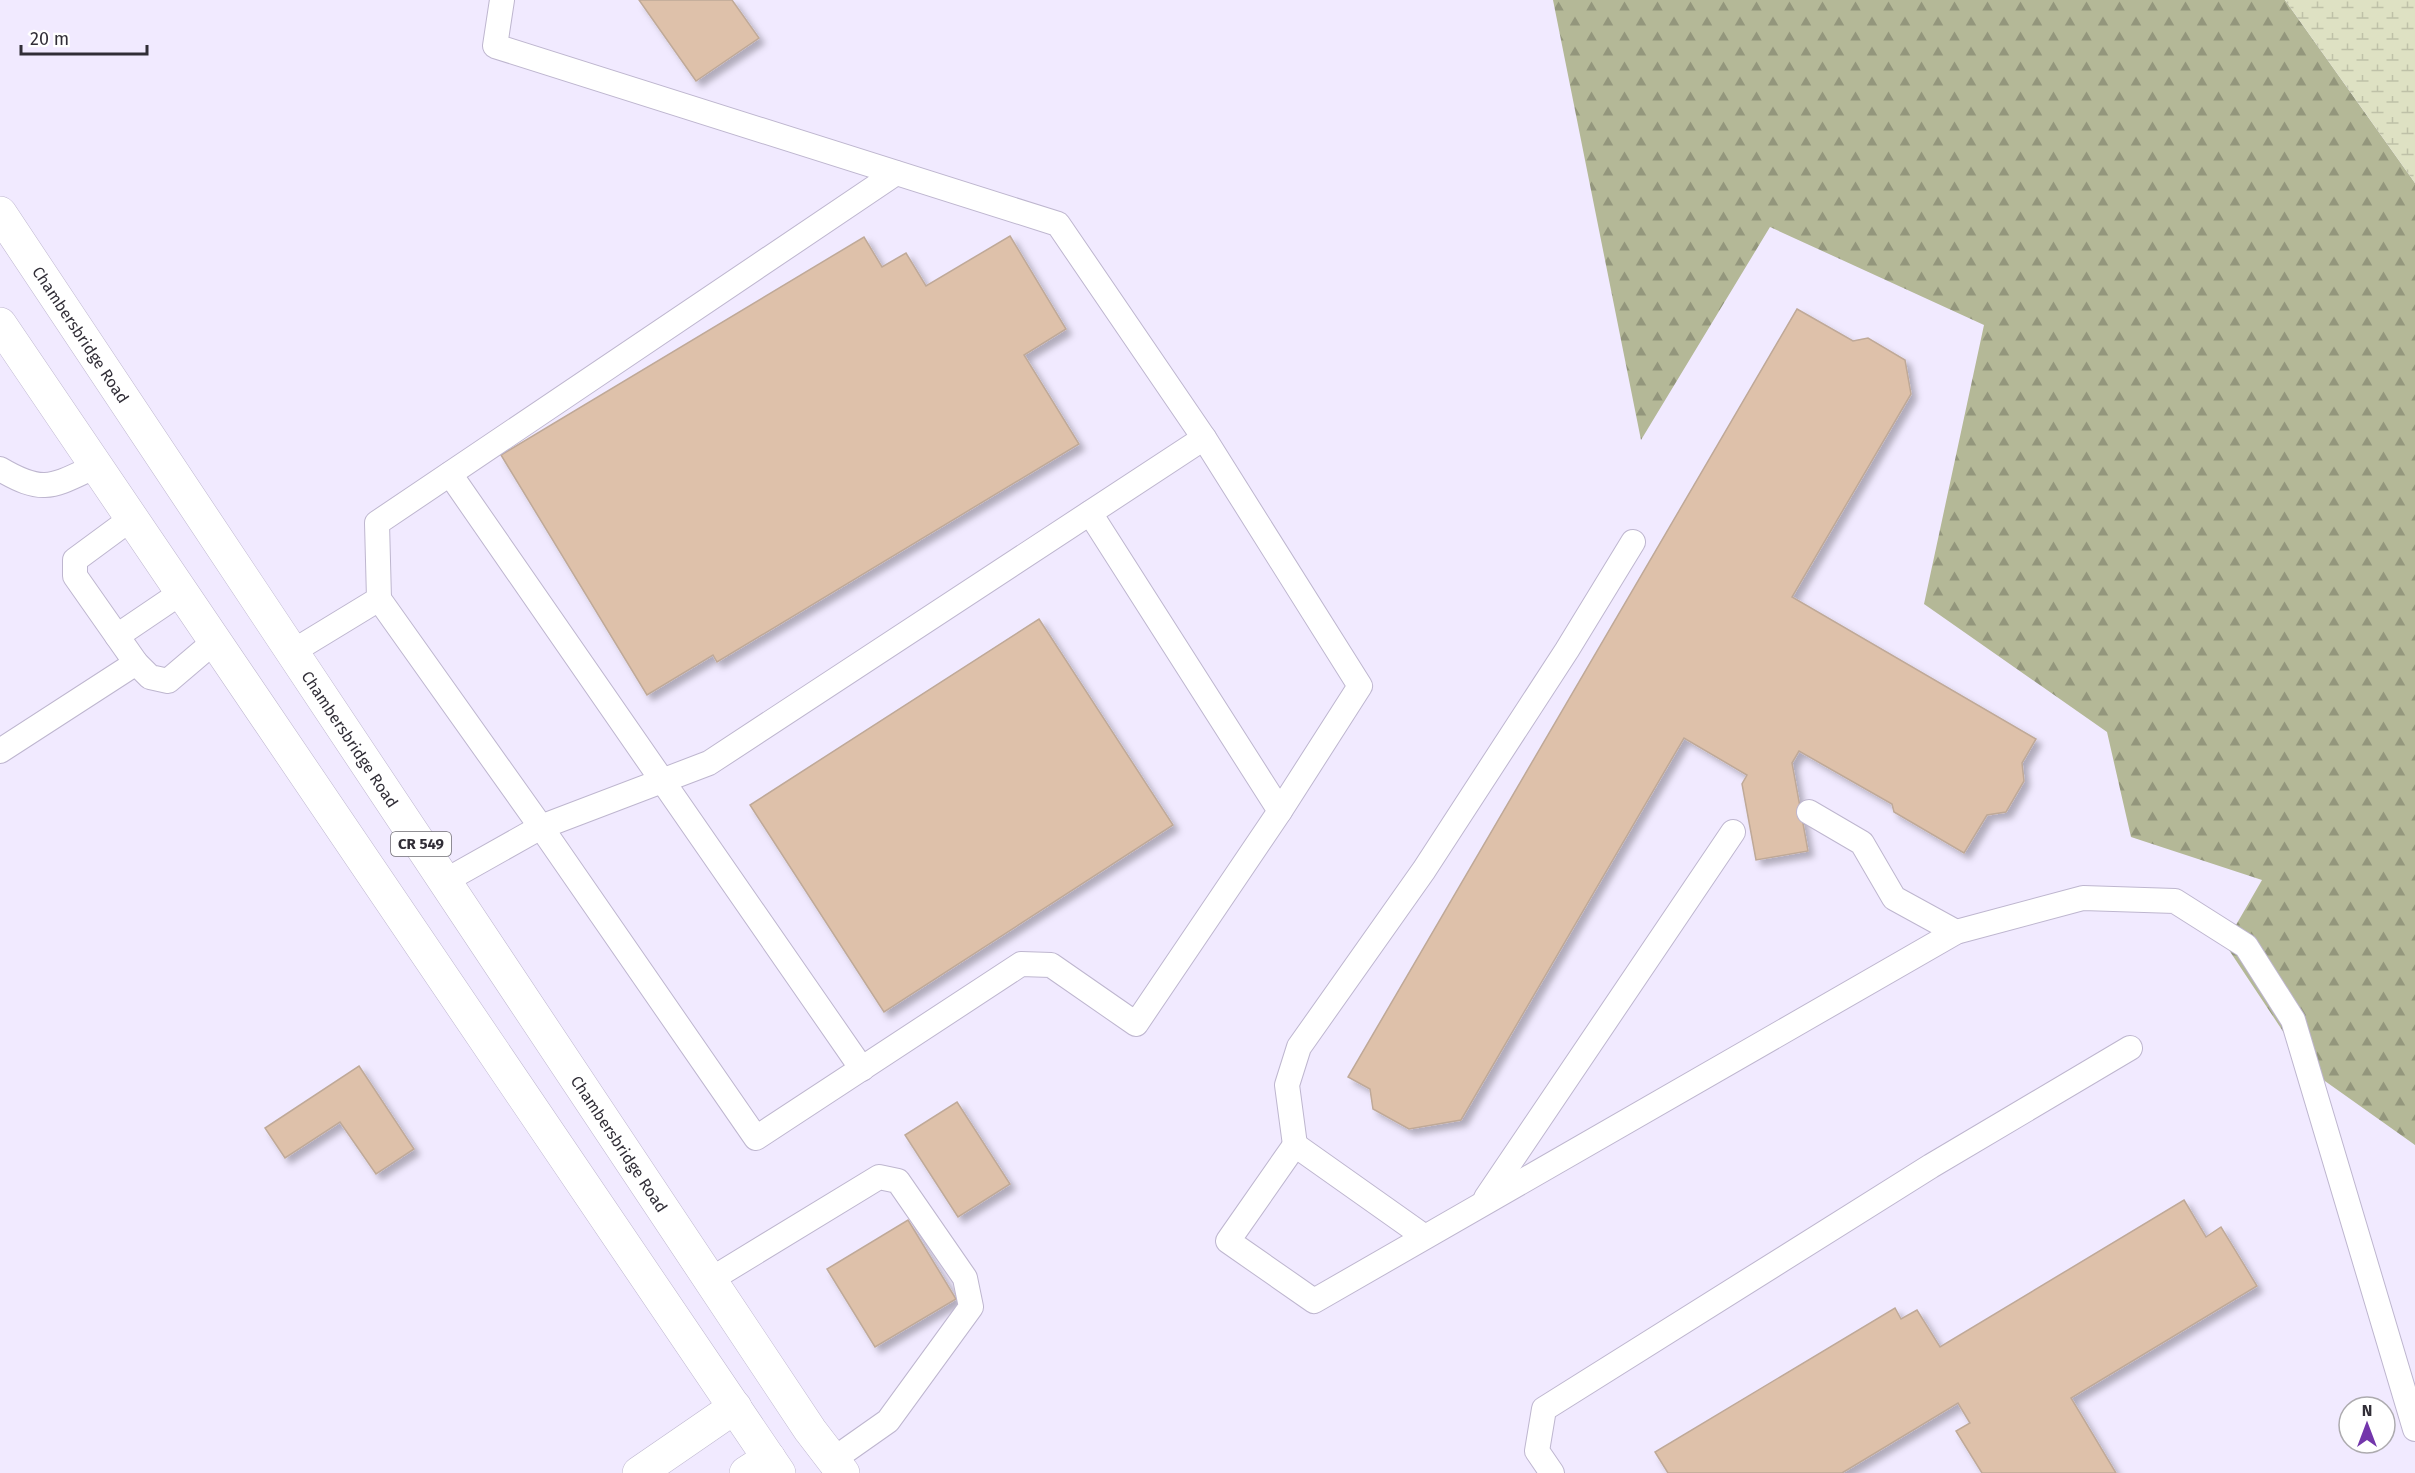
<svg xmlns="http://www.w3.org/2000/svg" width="2415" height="1473" viewBox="0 0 2415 1473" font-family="'Fira Sans',sans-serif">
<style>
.forest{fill:url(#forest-firs)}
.wetland{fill:url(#wetland-marsh)}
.building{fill:#dec1aa;stroke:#bfa998;stroke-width:1.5;filter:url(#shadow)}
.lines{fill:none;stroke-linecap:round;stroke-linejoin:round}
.service-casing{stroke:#beb6cf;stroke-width:26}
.minor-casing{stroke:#beb6cf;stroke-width:34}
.primary-casing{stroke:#beb6cf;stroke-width:34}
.service{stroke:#fff;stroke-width:24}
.minor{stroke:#fff;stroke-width:33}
.primary{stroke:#fff;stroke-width:33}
.labels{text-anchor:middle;stroke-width:4.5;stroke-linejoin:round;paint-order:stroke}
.shield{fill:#fff;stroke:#6f6d73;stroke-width:1.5}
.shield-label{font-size:15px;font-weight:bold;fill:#312e37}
.street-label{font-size:16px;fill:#312e37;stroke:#fff}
</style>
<defs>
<pattern id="forest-firs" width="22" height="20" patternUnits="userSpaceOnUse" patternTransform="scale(1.5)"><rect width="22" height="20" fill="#b4b897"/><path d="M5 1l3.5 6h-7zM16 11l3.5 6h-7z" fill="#93967c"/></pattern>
<pattern id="wetland-marsh" width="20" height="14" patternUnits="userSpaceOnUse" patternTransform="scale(1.5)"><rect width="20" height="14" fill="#dee1c3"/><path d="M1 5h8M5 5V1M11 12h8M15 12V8" fill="none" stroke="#bfc1a8"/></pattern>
<filter id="shadow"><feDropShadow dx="5.5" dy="5.5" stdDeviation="3" flood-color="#0004"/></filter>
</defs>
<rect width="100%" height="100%" fill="#f1eaff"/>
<polygon class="forest" points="1553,0 2285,0 2415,183 2415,1145 2308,1069 2225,944 2262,880 2131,837 2107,732 1924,604 1984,325 1770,227 1641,440"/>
<polygon class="wetland" points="2285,0 2415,0 2415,183"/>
<g class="building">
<polygon points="639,0 732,0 759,38 696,81"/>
<polygon points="1010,236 1066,329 1024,355 1079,444 717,662 713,655 647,695 501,455 864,237 882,267 906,253 926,286"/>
<polygon points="1797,309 1853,341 1868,338 1905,360 1911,394 1792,597 2036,739 2022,763 2024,781 2006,812 1987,815 1964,853 1894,812 1892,804 1799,751 1792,763 1808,851 1756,860 1742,784 1747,775 1684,738 1461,1120 1409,1129 1373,1109 1370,1089 1348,1077"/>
<polygon points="1039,619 1173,825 884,1012 750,805"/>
<polygon points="359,1066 414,1149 376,1174 340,1122 285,1158 265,1128"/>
<polygon points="957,1102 1010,1184 958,1217 905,1135"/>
<polygon points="2184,1200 2206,1237 2221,1227 2257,1286 2071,1398 2116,1473 1982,1473 1956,1431 1970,1423 1958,1403 1842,1473 1668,1473 1655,1452 1895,1308 1901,1319 1917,1310 1940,1347"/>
<polygon points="908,1220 956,1299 875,1347 827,1269"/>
</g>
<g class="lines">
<defs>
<g id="service">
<polyline points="1204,438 1360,686 1280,811"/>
<path d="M0,469c44,26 53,17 96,-3"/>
<polyline points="450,474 862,1069"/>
<polyline points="132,518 75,560 75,576 136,663 150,677 168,681 215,641"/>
<polyline points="379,599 541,827 756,1138 1021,964 1051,965 1136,1024 1280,811 1090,513"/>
<polyline points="117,636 182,592"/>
<polyline points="292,652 379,599 377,523 896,173"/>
<polyline points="0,751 136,663"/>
<polyline points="1809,812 1862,843 1894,898 1956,932"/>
<polyline points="445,881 541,827 709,763 1204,438 1058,224 495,46 502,0"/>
<polyline points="1295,1145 1287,1085 1299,1047 1424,870 1567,650 1633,542"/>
<polyline points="1486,1198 1733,832"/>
<polyline points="1425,1237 1295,1145 1228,1241 1314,1301 1956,932 2083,898 2175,901 2246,946 2293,1020 2415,1429"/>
<polyline points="710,1280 879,1177 898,1181 965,1278 971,1307 888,1421 834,1459"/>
<polyline points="1552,1473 1537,1451 1544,1409 1931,1166 2130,1048"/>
</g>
<g id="minor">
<polyline points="639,1473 735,1407"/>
<polyline points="746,1473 769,1458"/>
</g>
<g id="primary">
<path id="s1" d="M0,213l810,1217 33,43"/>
<polyline points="0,324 779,1473"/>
</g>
</defs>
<use href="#service" class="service-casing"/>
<use href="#minor" class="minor-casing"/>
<use href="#primary" class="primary-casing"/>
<use href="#service" class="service"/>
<use href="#minor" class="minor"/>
<use href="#primary" class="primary"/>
</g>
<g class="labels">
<rect class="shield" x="391" y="832" width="60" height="24" rx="4.5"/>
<g class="shield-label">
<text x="421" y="849">CR 549</text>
</g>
<g class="street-label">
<text dy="6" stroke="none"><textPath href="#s1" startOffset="146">Chambersbridge Road</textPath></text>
<text dy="6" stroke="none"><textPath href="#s1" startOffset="632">Chambersbridge Road</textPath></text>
<text dy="6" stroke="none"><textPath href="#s1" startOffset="1118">Chambersbridge Road</textPath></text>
</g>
</g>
<g transform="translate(2367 1425)"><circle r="28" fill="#ffffff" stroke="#adabaf" stroke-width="1.5"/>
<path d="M0-4.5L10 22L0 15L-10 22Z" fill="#7336ab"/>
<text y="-9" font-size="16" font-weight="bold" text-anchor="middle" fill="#312e37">N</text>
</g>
<path d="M21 45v9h126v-9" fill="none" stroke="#312e37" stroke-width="3"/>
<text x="30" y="45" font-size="18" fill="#312e37" stroke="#ffffff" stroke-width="4.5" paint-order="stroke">20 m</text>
</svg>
